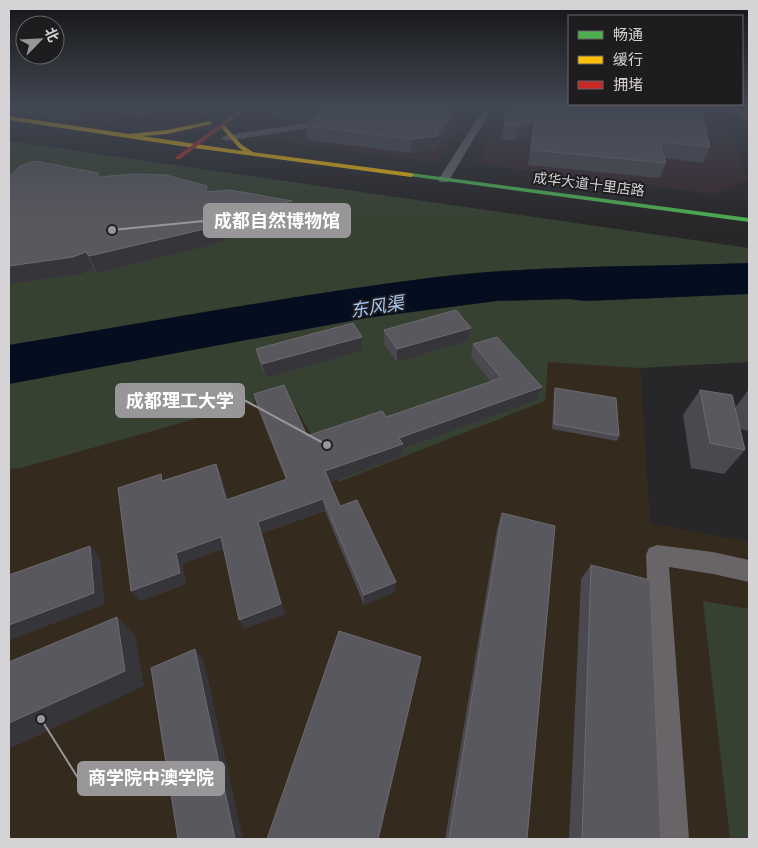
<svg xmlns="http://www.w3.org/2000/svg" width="758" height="848" viewBox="0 0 758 848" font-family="Lato,'Noto Sans SC',sans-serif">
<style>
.commercial{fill:#37282f}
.education{fill:#352a1e}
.green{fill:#364131}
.water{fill:#050e1f}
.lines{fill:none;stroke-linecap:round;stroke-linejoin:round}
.street{fill:#686467;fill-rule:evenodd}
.fast{fill:#4caf50;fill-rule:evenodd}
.slow{fill:#ffc107;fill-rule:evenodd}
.jam{fill:#c62828;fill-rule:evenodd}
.wall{fill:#4a494f}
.shaded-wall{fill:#363539}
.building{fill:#59585e;stroke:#6d6b70}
.labels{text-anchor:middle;stroke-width:4;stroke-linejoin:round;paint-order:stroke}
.far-street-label{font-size:14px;fill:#d5d3d6;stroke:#1f1c1f}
.water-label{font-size:18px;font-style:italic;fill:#a5c7f4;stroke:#1f1c1f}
.leader{fill:none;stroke:#989699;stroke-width:2}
.callout-dot{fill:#989699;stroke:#1f1c1f;stroke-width:2}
.callout{fill:#989699;stroke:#989699;stroke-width:2}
.callout-label{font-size:18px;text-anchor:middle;font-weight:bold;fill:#fff}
</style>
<rect width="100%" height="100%" fill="#272628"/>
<g class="commercial">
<polygon points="95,107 217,107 190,125 156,131 82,121 86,117 80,116"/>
<polygon points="260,107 474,107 437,163 253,137 242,123"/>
<polygon points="504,107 694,107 725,110 747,180 714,194 478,164"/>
</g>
<polygon class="education" points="9,141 637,313 650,523 749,542 749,839 9,839"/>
<g class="green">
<polygon points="9,107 78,107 87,108 76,115 83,118 76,122 9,112"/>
<path d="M9,141l740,107v15c-104,4 -209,2 -312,14 -143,18 -286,45 -428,68z"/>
<polygon points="749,294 749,362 640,368 548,362 545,401 339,482 287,393 21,468 9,469 9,384 366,318 497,301 569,299 585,301"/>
<polygon points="703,601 749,609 749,839 730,839"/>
</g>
<path class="water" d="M749,263v31l-164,7 -16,-2 -73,2 -130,17 -357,66v-39c142,-23 284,-50 428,-68 103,-12 208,-10 312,-14z"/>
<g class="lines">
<g class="street">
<polygon points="9,107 19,107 9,114"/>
<polygon points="327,107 336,107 314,127 226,141 221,138 226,135 308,123"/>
<polygon points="485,107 493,107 448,182 440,182 438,180"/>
<polygon points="720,107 732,107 749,114 749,120"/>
<polygon points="657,545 713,552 749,560 749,582 713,574 669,567 689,839 657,839 646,555 649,548"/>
</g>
<g class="fast">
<polygon points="743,107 749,107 749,116 746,114"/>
<polygon points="411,173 749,218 749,222 409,176 409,174"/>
</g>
<polygon class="slow" points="9,116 129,134 167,130 210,121 212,124 167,134 142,136 243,151 238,147 220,126 222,123 242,145 253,152 411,173 414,175 411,177 194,148 9,120"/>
<polygon class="jam" points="243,107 249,107 180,159 176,159 176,157"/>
</g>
<g class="wall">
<polygon points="123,107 193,107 184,113 158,109 147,116 125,114"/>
<polygon points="270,107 324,107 307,121 271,118"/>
<polygon points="347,107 463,107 435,150 411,153 307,140 306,126"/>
<polygon points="549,110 710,147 703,163 665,158 666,163 660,178 528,165 532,134 515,141 501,139 504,125"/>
<polygon points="9,176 99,177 208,191 294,217 238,231 239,235 213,245 97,273 94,269 82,274 9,284"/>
<polygon points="471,328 468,341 397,362 384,344 384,330"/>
<polygon points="362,337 362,351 266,378 259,362 256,349"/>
<polygon points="473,344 542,387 537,400 402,449 402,456 330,482 340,506 395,592 364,605 325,511 262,533 285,614 244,629 223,549 182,564 186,584 140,601 164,480 216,464 221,476 228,499 286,480 257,407 254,394 307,436 386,417 491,382 471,357"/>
<polygon points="555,388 619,436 617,441 552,429 554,393"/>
<polygon points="749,389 749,431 740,429 745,450 724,474 691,468 683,415 700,390 735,408"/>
<polygon points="502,513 527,839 445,839 497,529"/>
<polygon points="591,565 661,839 569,839 581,579"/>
</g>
<g class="shaded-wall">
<polygon points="144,107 157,107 158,109 147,116"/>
<polygon points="182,107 193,107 184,113"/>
<polygon points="310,107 324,107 307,121 306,110"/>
<polygon points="456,107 463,107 435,150 411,153 412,139"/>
<polygon points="535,120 532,134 515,141 518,126"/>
<polygon points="292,201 294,217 238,231 239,235 213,245 97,273 89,256 233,214"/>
<polygon points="86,252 94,269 82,274 9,284 9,266"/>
<polygon points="471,328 468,341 397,362 397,349"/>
<polygon points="362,337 362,351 266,378 262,364"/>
<polygon points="542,387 537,400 402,449 402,456 326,484 325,471 399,438"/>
<polygon points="216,464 221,476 231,512 226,500"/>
<polygon points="323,499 325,511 262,533 285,614 244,629 239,620 258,522"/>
<polygon points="221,537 226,548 182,564 186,584 140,601 131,591 176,553"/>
<polygon points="90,546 100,558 105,604 10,640 9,639 9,625"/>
<polygon points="396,582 395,592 364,605 364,595"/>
<polygon points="117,617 135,635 144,686 9,749 9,723"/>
<polygon points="195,649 204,661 243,839 235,839"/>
<polygon points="421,657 379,839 378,839"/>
</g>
<g class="building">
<polygon points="270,107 310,107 306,110"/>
<polygon points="324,107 456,107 437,136 412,139 306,126"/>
<polygon points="508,107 545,107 549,110 550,107 700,107 710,147 660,142 666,163 531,150 535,120 518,126 504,125"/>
<polygon points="35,161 98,173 99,177 134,174 166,175 207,186 206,192 230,190 292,201 233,214 236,218 209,228 89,256 86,252 73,257 9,266 9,176 20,166"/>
<polygon points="456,310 471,328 397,349 384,330"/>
<polygon points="353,323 362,337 262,364 256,349"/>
<polygon points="497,337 542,387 399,438 403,444 325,471 340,506 357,500 396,582 364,595 323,499 258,522 281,604 239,620 221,537 176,553 180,573 131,591 118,488 161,474 162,481 216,464 226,500 287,479 254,394 284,385 307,436 382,411 386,417 501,378 473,344"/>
<polygon points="555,388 616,398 619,436 554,424"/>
<polygon points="700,390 732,395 745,450 710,443"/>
<polygon points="502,513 555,526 527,839 449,839"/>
<polygon points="90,546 94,593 9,625 9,575"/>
<polygon points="591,565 650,580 661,839 582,839"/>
<polygon points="117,617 125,671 9,723 9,662"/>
<polygon points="339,631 421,657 378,839 267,839"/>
<polygon points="195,649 235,839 178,839 151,668"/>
</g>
<linearGradient id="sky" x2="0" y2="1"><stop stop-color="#151516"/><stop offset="0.47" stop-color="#414753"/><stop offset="1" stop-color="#414753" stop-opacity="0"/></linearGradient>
<rect width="758" height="226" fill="url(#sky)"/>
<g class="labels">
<g class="far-street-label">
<text transform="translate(589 184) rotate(7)" y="5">成华大道十里店路</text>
</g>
<g class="water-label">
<text transform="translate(377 307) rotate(-9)" y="6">东风渠</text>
</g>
</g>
<path class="leader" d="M112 230L204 221M327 445L244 400M41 719L78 778"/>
<g class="callout-dot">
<circle cx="112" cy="230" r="5"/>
<circle cx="327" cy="445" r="5"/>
<circle cx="41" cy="719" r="5"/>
</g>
<g class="callout">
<rect x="204" y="204" width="146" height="33" rx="5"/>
<rect x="116" y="384" width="128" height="33" rx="5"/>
<rect x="78" y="762" width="146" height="33" rx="5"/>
</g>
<g class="callout-label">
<text x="277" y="227">成都自然博物馆</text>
<text x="180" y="407">成都理工大学</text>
<text x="151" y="784">商学院中澳学院</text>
</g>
<rect width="758" height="848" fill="none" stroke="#d5d3d6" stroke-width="20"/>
<rect x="568" y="15" width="175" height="90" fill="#1f1c1f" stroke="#686568"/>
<rect x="578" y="31" width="25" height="8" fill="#4caf50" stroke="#686568"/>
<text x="613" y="40" font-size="15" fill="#d5d3d6">畅通</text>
<rect x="578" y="56" width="25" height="8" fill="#ffc107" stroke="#686568"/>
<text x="613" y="65" font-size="15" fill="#d5d3d6">缓行</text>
<rect x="578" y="81" width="25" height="8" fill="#c62828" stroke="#686568"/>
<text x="613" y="90" font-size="15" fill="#d5d3d6">拥堵</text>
<g transform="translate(40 40) rotate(66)"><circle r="24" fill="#1f1c1f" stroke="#686568"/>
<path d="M0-4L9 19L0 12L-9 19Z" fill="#989699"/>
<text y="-8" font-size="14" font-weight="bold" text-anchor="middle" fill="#d5d3d6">北</text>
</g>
</svg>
